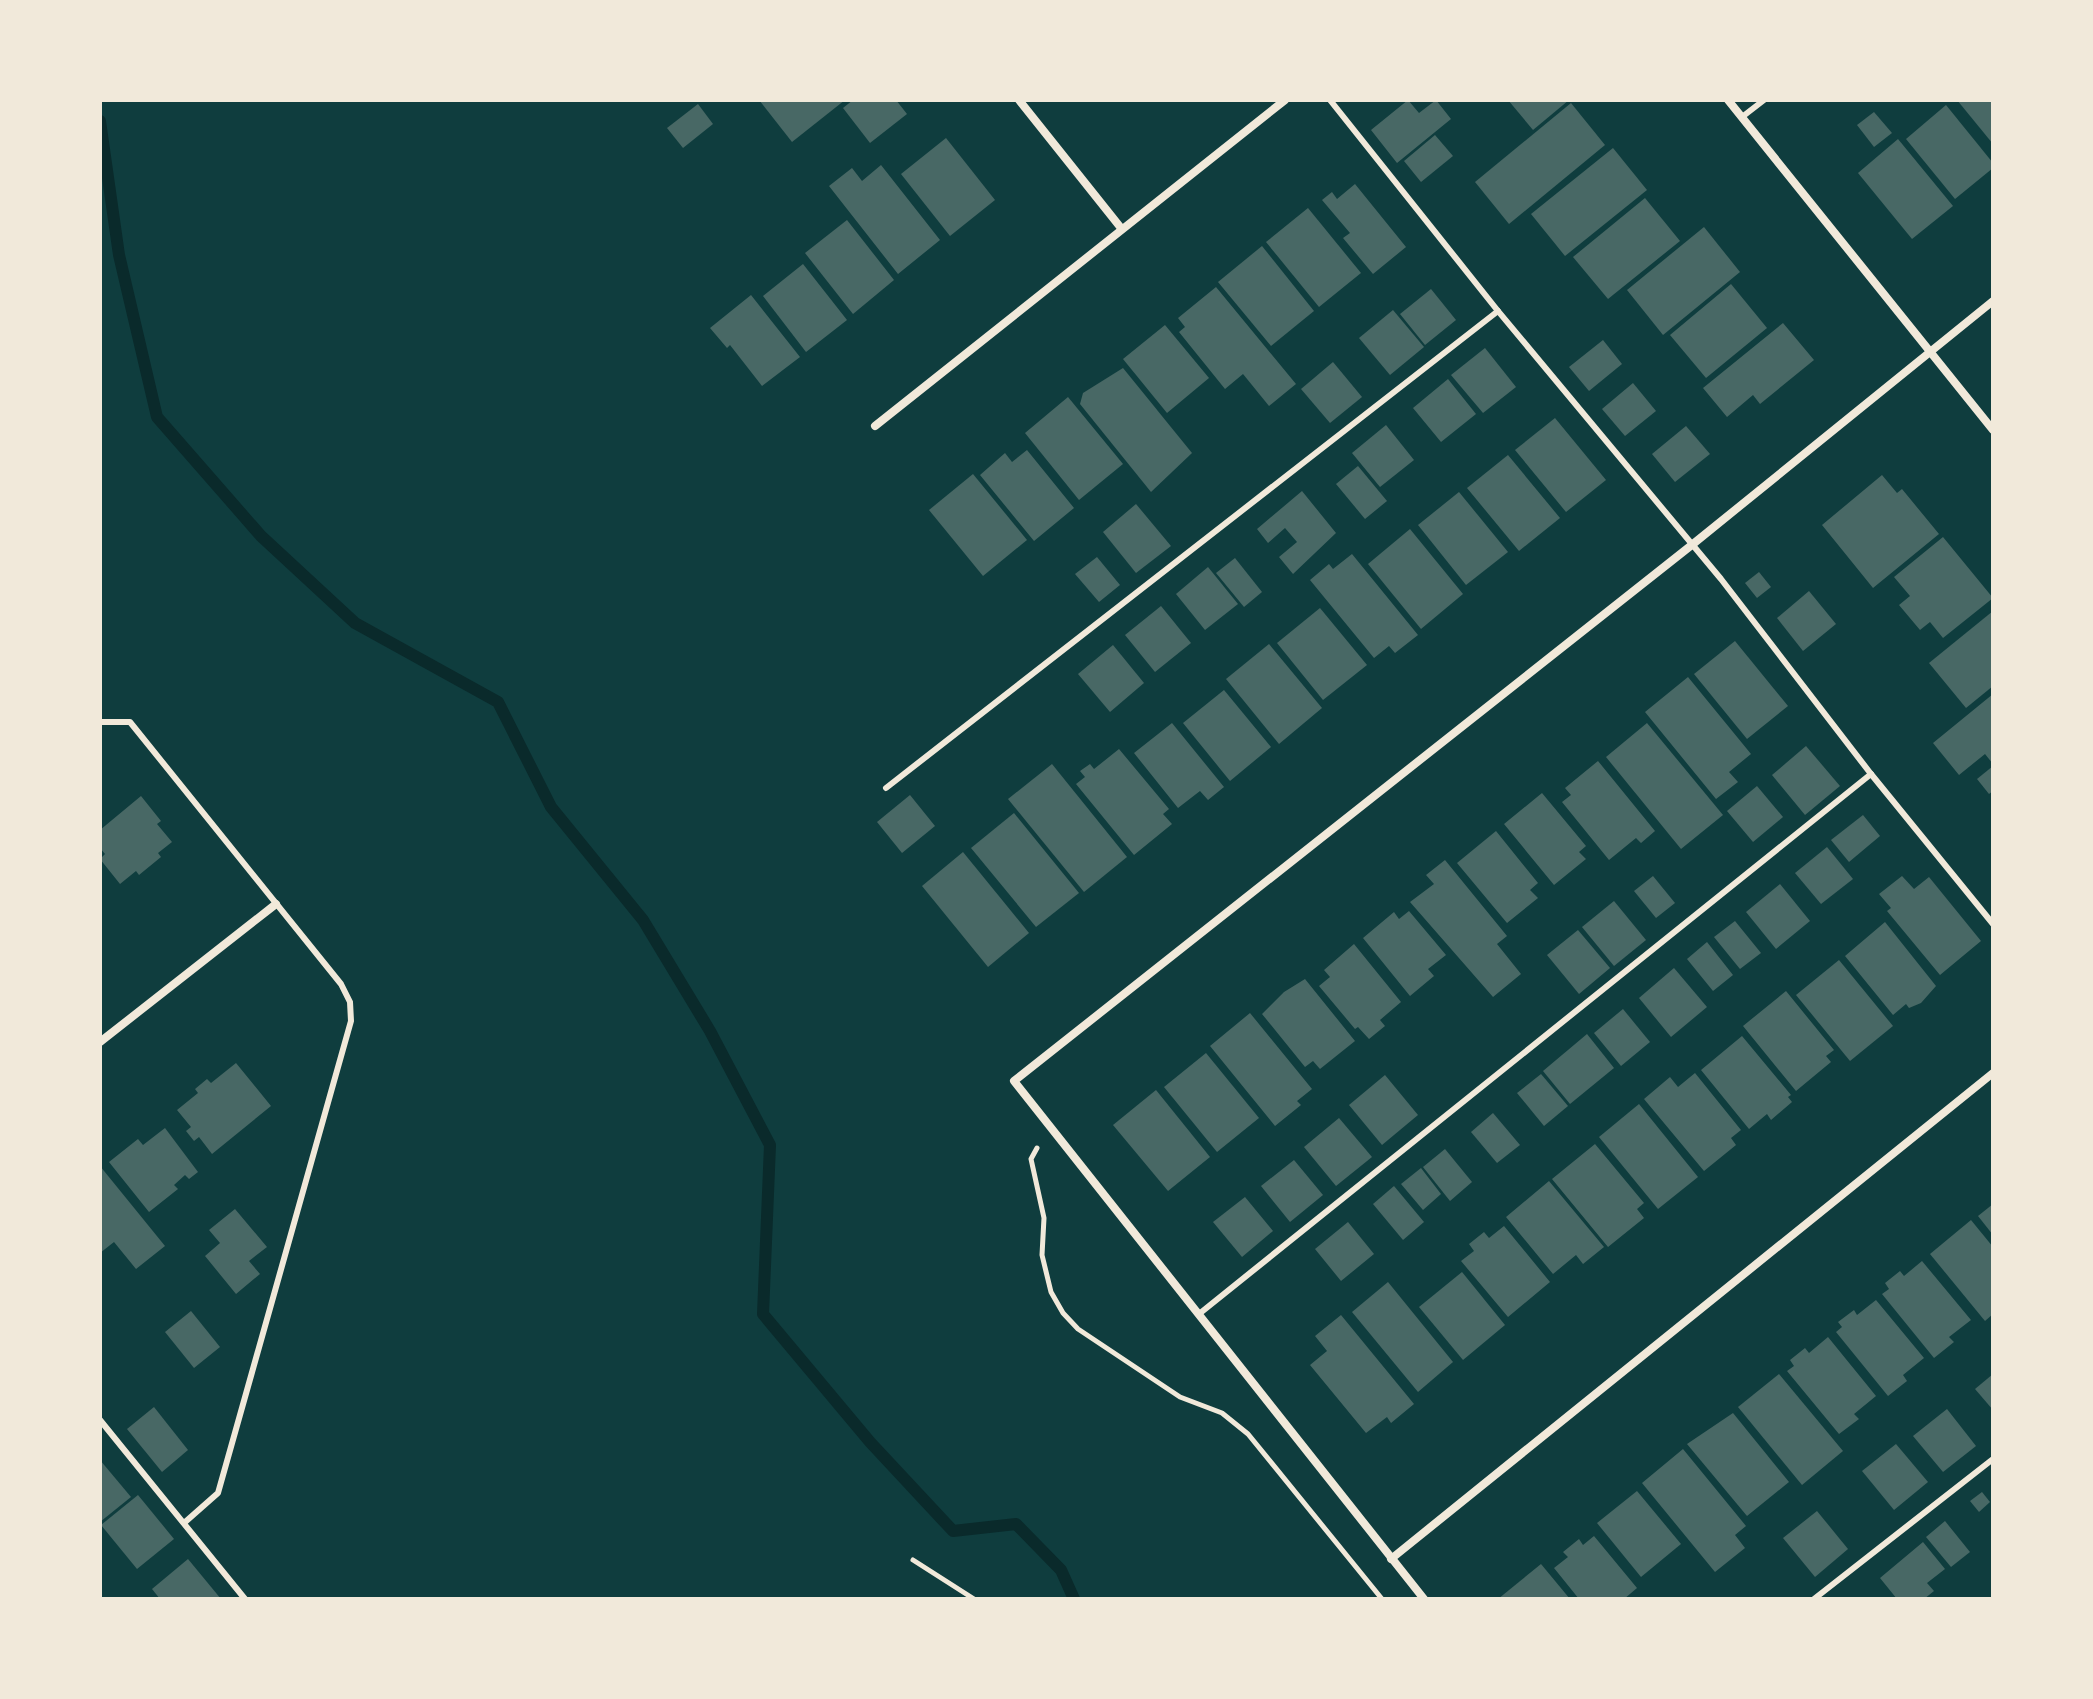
<svg xmlns="http://www.w3.org/2000/svg" width="2093" height="1699" viewBox="0 0 2093 1699" font-family="'Exo 2',sans-serif">
<style>
.lines{fill:none;stroke-linecap:round;stroke-linejoin:round}
.stream{stroke:#0a2a2b;stroke-width:12}
.building{fill:#486865}
.path{stroke:#f1e9da;stroke-width:5}
.service{stroke:#f1e9da;stroke-width:6}
.minor{stroke:#f1e9da;stroke-width:8}
</style>
<rect width="100%" height="100%" fill="#0f3d3e"/>
<g class="lines">
<polyline class="stream" points="100,121 119,255 157,417 261,536 355,623 498,702 551,807 643,920 710,1031 770,1145 763,1314 870,1442 953,1531 1016,1524 1061,1570 1074,1599"/>
</g>
<g class="building">
<polygon points="759,100 845,100 792,142"/>
<polygon points="853,100 896,100 907,114 870,143 843,108"/>
<polygon points="1408,100 1419,113 1436,100 1451,119 1397,163 1371,130"/>
<polygon points="1508,100 1569,100 1533,130"/>
<polygon points="1957,100 1993,100 1993,144"/>
<polygon points="1571,103 1605,145 1509,224 1475,182"/>
<polygon points="698,104 713,124 683,148 667,128"/>
<polygon points="1946,105 1993,163 1993,168 1955,199 1906,139"/>
<polygon points="1874,112 1892,133 1874,147 1857,125"/>
<polygon points="1435,135 1453,156 1421,182 1404,161"/>
<polygon points="946,138 995,200 950,236 901,174"/>
<polygon points="1898,139 1953,206 1912,239 1858,173"/>
<polygon points="1613,148 1647,190 1565,256 1531,214"/>
<polygon points="881,165 940,240 898,274 829,186 852,168 862,181"/>
<polygon points="1355,184 1406,247 1373,274 1343,238 1350,233 1322,200 1332,192 1337,199"/>
<polygon points="1645,198 1680,241 1608,299 1573,257"/>
<polygon points="1308,208 1361,273 1319,307 1266,242"/>
<polygon points="847,220 894,280 853,314 805,253"/>
<polygon points="1704,227 1740,272 1663,335 1627,290"/>
<polygon points="1262,246 1314,311 1271,346 1218,282"/>
<polygon points="803,264 847,320 806,352 763,296"/>
<polygon points="1731,284 1767,328 1706,378 1670,335"/>
<polygon points="1216,287 1296,384 1269,406 1243,374 1225,389 1179,332 1185,327 1178,318"/>
<polygon points="1431,289 1456,320 1425,345 1400,314"/>
<polygon points="751,295 800,357 762,386 730,345 727,348 710,328"/>
<polygon points="1393,310 1424,347 1390,375 1359,338"/>
<polygon points="1783,323 1814,360 1760,404 1753,395 1727,417 1703,388"/>
<polygon points="1165,325 1209,378 1167,413 1123,359"/>
<polygon points="1603,340 1622,364 1589,391 1569,367"/>
<polygon points="1485,348 1516,387 1483,413 1451,375"/>
<polygon points="1333,362 1362,397 1330,423 1301,389"/>
<polygon points="1123,368 1192,453 1151,492 1080,404 1083,393"/>
<polygon points="1448,379 1476,414 1441,442 1413,408"/>
<polygon points="1633,383 1656,411 1625,436 1602,409"/>
<polygon points="1068,397 1123,464 1079,500 1025,433"/>
<polygon points="1555,418 1606,480 1566,512 1515,450"/>
<polygon points="1386,425 1414,460 1380,487 1352,453"/>
<polygon points="1686,426 1710,454 1675,482 1652,454"/>
<polygon points="1027,450 1074,508 1034,541 980,475 1005,453 1012,462"/>
<polygon points="1508,455 1560,518 1519,551 1467,488"/>
<polygon points="1358,466 1387,501 1365,519 1336,484"/>
<polygon points="973,474 1027,540 983,576 929,510"/>
<polygon points="1882,475 1897,493 1902,489 1939,534 1873,588 1822,525"/>
<polygon points="1302,491 1336,533 1293,574 1279,557 1297,542 1285,528 1268,543 1257,529"/>
<polygon points="1459,492 1508,552 1466,585 1418,525"/>
<polygon points="1136,504 1171,546 1136,573 1103,532"/>
<polygon points="1410,529 1463,594 1421,629 1368,564"/>
<polygon points="1943,537 1993,598 1943,638 1930,622 1920,630 1899,605 1910,596 1894,577"/>
<polygon points="1352,554 1418,635 1395,653 1389,646 1374,658 1310,580 1329,564 1333,569"/>
<polygon points="1097,557 1120,585 1099,602 1075,574"/>
<polygon points="1235,558 1262,592 1244,607 1216,573"/>
<polygon points="1208,567 1238,604 1205,630 1176,594"/>
<polygon points="1759,572 1771,587 1757,598 1745,583"/>
<polygon points="1809,591 1836,624 1803,651 1777,618"/>
<polygon points="1161,606 1191,643 1155,672 1125,635"/>
<polygon points="1320,608 1367,665 1323,700 1277,643"/>
<polygon points="1993,611 1993,686 1966,708 1929,663"/>
<polygon points="1735,641 1788,706 1747,739 1694,674"/>
<polygon points="1269,644 1322,708 1279,744 1226,679"/>
<polygon points="1113,645 1144,683 1110,712 1078,674"/>
<polygon points="1688,677 1751,754 1729,772 1738,782 1716,799 1645,712"/>
<polygon points="1224,690 1271,747 1230,781 1183,723"/>
<polygon points="1993,694 1993,764 1985,754 1959,775 1933,743"/>
<polygon points="1172,723 1224,787 1208,800 1200,791 1178,808 1134,753"/>
<polygon points="1647,723 1723,815 1681,849 1606,757"/>
<polygon points="1806,746 1840,786 1805,815 1772,775"/>
<polygon points="1119,749 1169,809 1163,814 1172,824 1134,855 1076,784 1085,777 1080,771 1090,764 1094,769"/>
<polygon points="1598,761 1655,831 1641,843 1636,838 1609,860 1562,802 1571,795 1565,788"/>
<polygon points="1052,764 1127,857 1084,892 1008,799"/>
<polygon points="1993,766 1993,791 1989,794 1977,779"/>
<polygon points="1757,786 1783,817 1753,842 1727,811"/>
<polygon points="1542,793 1586,846 1579,852 1586,859 1554,885 1504,824"/>
<polygon points="910,795 935,826 902,853 877,822"/>
<polygon points="141,796 161,821 157,824 172,842 158,853 161,857 139,875 136,871 120,884 100,859 105,854 100,848 100,830"/>
<polygon points="1014,813 1079,893 1036,927 971,848"/>
<polygon points="1863,815 1880,836 1849,862 1831,840"/>
<polygon points="1496,831 1538,883 1530,890 1538,898 1507,923 1457,863"/>
<polygon points="1827,847 1853,879 1821,904 1795,873"/>
<polygon points="963,852 1029,933 988,967 922,886"/>
<polygon points="1445,860 1507,936 1497,944 1521,974 1493,997 1410,902 1434,884 1426,875"/>
<polygon points="1653,876 1675,903 1656,918 1634,891"/>
<polygon points="1902,876 1914,889 1929,877 1981,941 1940,975 1887,911 1891,908 1879,894"/>
<polygon points="1780,884 1810,921 1776,949 1746,912"/>
<polygon points="1614,901 1646,940 1614,966 1582,927"/>
<polygon points="1409,911 1446,955 1428,969 1434,976 1410,996 1363,938 1394,912 1399,919"/>
<polygon points="1735,921 1761,953 1740,969 1714,937"/>
<polygon points="1885,922 1936,986 1921,1003 1909,1008 1906,1004 1893,1015 1845,956"/>
<polygon points="1578,930 1610,968 1579,994 1547,955"/>
<polygon points="1707,942 1733,975 1713,991 1687,959"/>
<polygon points="1354,944 1401,1002 1380,1020 1385,1026 1369,1039 1358,1027 1355,1029 1319,986 1330,977 1324,970"/>
<polygon points="1839,960 1893,1026 1850,1061 1796,995"/>
<polygon points="1674,968 1707,1007 1671,1037 1639,998"/>
<polygon points="1305,979 1355,1041 1320,1069 1313,1061 1305,1067 1262,1014 1284,992"/>
<polygon points="1786,991 1834,1050 1826,1056 1831,1062 1796,1091 1743,1026"/>
<polygon points="1623,1009 1650,1042 1621,1066 1594,1033"/>
<polygon points="1250,1013 1312,1089 1297,1101 1301,1105 1275,1126 1210,1046"/>
<polygon points="1587,1034 1614,1068 1570,1104 1543,1071"/>
<polygon points="1742,1036 1791,1095 1788,1097 1792,1102 1771,1120 1767,1114 1749,1129 1701,1070"/>
<polygon points="1206,1053 1259,1118 1217,1152 1164,1087"/>
<polygon points="236,1063 271,1106 212,1154 199,1137 194,1141 186,1131 191,1127 177,1110 198,1093 195,1089 207,1079 211,1083"/>
<polygon points="1695,1073 1741,1130 1731,1138 1736,1145 1704,1171 1644,1099 1670,1077 1678,1087"/>
<polygon points="1541,1074 1568,1106 1544,1126 1517,1093"/>
<polygon points="1385,1075 1418,1115 1382,1145 1349,1105"/>
<polygon points="1156,1090 1210,1157 1168,1191 1113,1125"/>
<polygon points="1639,1104 1698,1177 1658,1209 1599,1137"/>
<polygon points="1493,1113 1520,1145 1497,1163 1471,1132"/>
<polygon points="1339,1118 1372,1157 1336,1186 1304,1147"/>
<polygon points="165,1128 198,1172 189,1179 185,1175 174,1185 178,1189 149,1212 109,1162 138,1139 143,1145"/>
<polygon points="1595,1144 1644,1203 1637,1209 1644,1218 1608,1247 1552,1179"/>
<polygon points="1445,1149 1472,1182 1450,1201 1423,1167"/>
<polygon points="1294,1160 1323,1195 1290,1222 1261,1186"/>
<polygon points="100,1166 165,1246 136,1269 114,1242 100,1253"/>
<polygon points="1421,1168 1441,1194 1423,1210 1401,1184"/>
<polygon points="1549,1181 1604,1247 1583,1264 1576,1255 1553,1274 1506,1217"/>
<polygon points="1394,1186 1424,1222 1403,1240 1373,1204"/>
<polygon points="1245,1197 1273,1231 1242,1257 1213,1222"/>
<polygon points="1993,1204 1993,1235 1978,1216"/>
<polygon points="235,1209 267,1247 249,1261 260,1274 236,1294 205,1256 220,1243 209,1230"/>
<polygon points="1971,1220 1993,1247 1993,1314 1985,1321 1930,1254"/>
<polygon points="1348,1222 1374,1254 1341,1281 1315,1249"/>
<polygon points="1504,1226 1550,1282 1508,1317 1461,1261 1474,1251 1469,1244 1484,1232 1489,1238"/>
<polygon points="1922,1261 1971,1320 1949,1337 1954,1342 1934,1358 1882,1294 1889,1289 1885,1283 1900,1271 1904,1276"/>
<polygon points="1462,1272 1505,1325 1463,1360 1419,1307"/>
<polygon points="1388,1282 1453,1362 1418,1392 1352,1312"/>
<polygon points="1876,1300 1924,1358 1903,1375 1907,1381 1888,1396 1836,1332 1842,1327 1838,1322 1854,1310 1857,1315"/>
<polygon points="191,1311 220,1347 194,1368 165,1332"/>
<polygon points="1341,1315 1414,1404 1391,1423 1387,1417 1366,1433 1310,1365 1327,1351 1315,1336"/>
<polygon points="1828,1337 1876,1396 1854,1414 1859,1419 1839,1434 1787,1371 1794,1366 1790,1360 1805,1348 1809,1353"/>
<polygon points="1779,1374 1843,1451 1802,1485 1738,1407"/>
<polygon points="1993,1374 1993,1410 1975,1389"/>
<polygon points="154,1407 188,1450 162,1472 127,1429"/>
<polygon points="1947,1409 1976,1446 1943,1472 1913,1436"/>
<polygon points="1733,1413 1789,1482 1747,1516 1687,1444"/>
<polygon points="1896,1444 1928,1482 1894,1510 1862,1471"/>
<polygon points="1683,1449 1746,1526 1735,1535 1745,1548 1715,1572 1642,1483"/>
<polygon points="100,1460 131,1497 100,1522"/>
<polygon points="1637,1491 1681,1544 1641,1577 1597,1523"/>
<polygon points="1982,1492 1990,1502 1979,1512 1970,1501"/>
<polygon points="138,1495 174,1539 137,1569 101,1525"/>
<polygon points="1817,1511 1848,1549 1815,1577 1783,1538"/>
<polygon points="1945,1521 1970,1552 1951,1567 1926,1537"/>
<polygon points="1594,1536 1637,1588 1624,1599 1579,1599 1554,1568 1568,1557 1563,1552 1579,1539 1583,1545"/>
<polygon points="1923,1542 1945,1569 1927,1583 1934,1591 1924,1599 1897,1599 1880,1578"/>
<polygon points="188,1559 221,1599 160,1599 152,1589"/>
<polygon points="1541,1564 1570,1599 1498,1599"/>
</g>
<g class="lines">
<g class="path">
<polyline points="1037,1148 1031,1159 1044,1218 1042,1255 1051,1292 1063,1313 1078,1329 1180,1397 1222,1413 1248,1434 1382,1599"/>
<polyline points="913,1560 974,1599"/>
</g>
<g class="service">
<polyline points="1330,100 1498,311 1721,579 1871,774 1993,924"/>
<polyline points="1742,117 1764,100"/>
<polyline points="100,722 130,722 341,984 350,1002 351,1021 218,1493 184,1523"/>
<polyline points="886,788 1498,311"/>
<polyline points="1199,1314 1871,774"/>
<polyline points="100,1420 245,1599"/>
<polyline points="1814,1599 1993,1459"/>
</g>
<g class="minor">
<polyline points="1019,100 1121,228"/>
<polyline points="1728,100 1993,430"/>
<polyline points="875,426 1285,100"/>
<polyline points="100,1042 276,904"/>
<polyline points="1391,1559 1993,1073"/>
<polyline points="1424,1599 1014,1081 1693,544 1993,301"/>
</g>
</g>
<rect width="2093" height="1699" fill="none" stroke="#f1e9da" stroke-width="204"/>
</svg>
